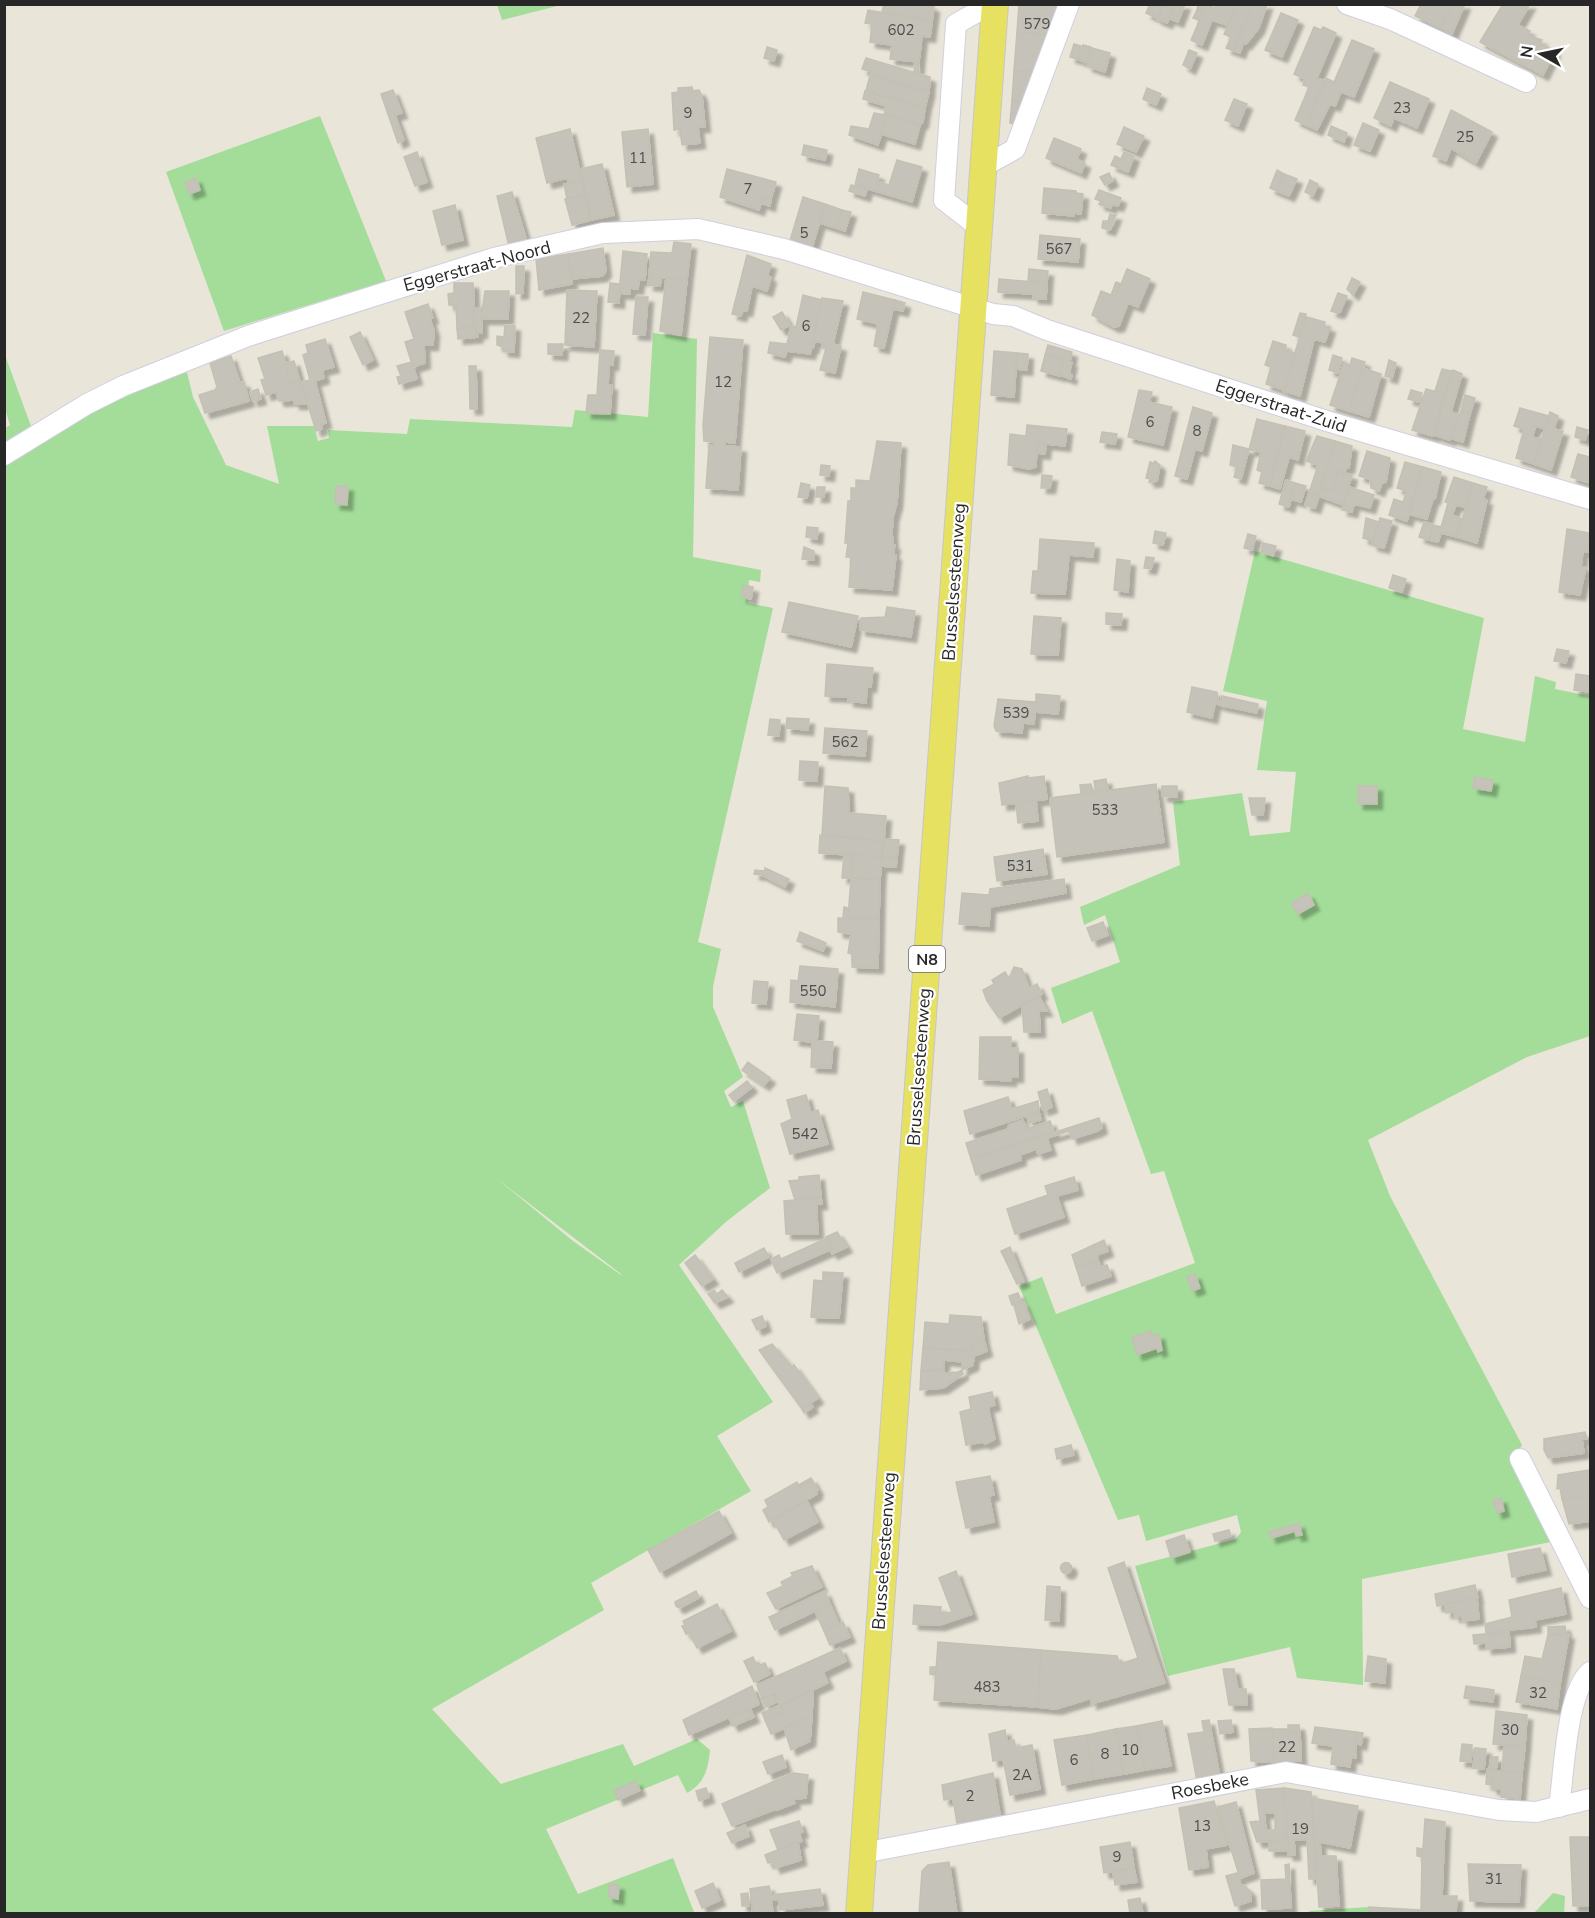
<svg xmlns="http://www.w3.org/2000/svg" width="1595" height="1918" viewBox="0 0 1595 1918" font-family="'Nunito Sans',sans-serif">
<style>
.green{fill:#a3dd99;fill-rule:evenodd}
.building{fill:#c4c2b9;stroke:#c4c1b3;stroke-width:1.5;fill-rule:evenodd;filter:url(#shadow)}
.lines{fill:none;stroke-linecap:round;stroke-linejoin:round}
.minor-casing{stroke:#cfcfdf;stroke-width:22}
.major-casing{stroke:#c7c7c7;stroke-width:28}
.minor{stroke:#fff;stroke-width:20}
.major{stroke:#e6e161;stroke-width:26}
.labels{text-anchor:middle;stroke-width:4.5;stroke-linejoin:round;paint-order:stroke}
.number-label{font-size:15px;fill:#4e4e4c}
.shield{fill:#fff;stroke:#686868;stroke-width:1.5}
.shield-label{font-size:16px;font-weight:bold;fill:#272727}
.street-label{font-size:18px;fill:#272727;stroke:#fff}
</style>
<defs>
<filter id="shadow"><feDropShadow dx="5.5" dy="5.5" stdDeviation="1.5" flood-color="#0004"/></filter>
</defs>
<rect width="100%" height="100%" fill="#e9e5d9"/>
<g class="green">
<polygon points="497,5 497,4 561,5 502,20"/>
<polygon points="320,116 386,281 224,331 166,172"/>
<path d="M653,333l44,6 -4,218 68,13 -1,12 -11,-2 -1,23 25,5 -75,334 23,7 -8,38v20l30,70 -19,14 7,16 12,-6 27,87 -43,33 -48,44 94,137 -56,34 34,55 -160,92 13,27 -172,99 69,75 122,-40 11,22 63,-27 13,11c-2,19 -5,33 -23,43l-9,-18 -132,54 32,65 95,-36 21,54 -689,2v-1448c57,-39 116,-73 181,-98l7,29 33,68 53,19 -12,-58h47l4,15 11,-3 -1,-8 79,4 3,-15 162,8 3,-17 73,7zM496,1178l125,96v1l-48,-34z"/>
<polygon points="5,355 32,429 5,447 4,429 10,425 5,409"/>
<polygon points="1255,551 1484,618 1463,729 1525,742 1535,676 1556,682 1555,689 1590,696 1590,1036 1527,1057 1368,1140 1390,1196 1522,1445 1516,1456 1556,1541 1362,1579 1363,1685 1297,1678 1290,1647 1168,1676 1135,1566 1236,1539 1241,1532 1237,1515 1146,1541 1139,1515 1118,1520 1019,1286 1042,1277 1056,1314 1195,1263 1164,1171 1151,1174 1092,1011 1062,1024 1051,988 1120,962 1105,915 1084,925 1080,907 1180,865 1173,802 1242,793 1250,836 1290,832 1296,772 1257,770 1267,701 1223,691"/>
<polygon points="1553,1893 1565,1896 1564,1913 1534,1913"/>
<polygon points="1369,1907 1369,1913 1309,1914 1309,1911"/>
</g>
<g class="building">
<polygon points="884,4 930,4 927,20 882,12"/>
<polygon points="1019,4 1065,4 1053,35 1017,32"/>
<polygon points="1150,4 1175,4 1173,10 1163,6 1157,18 1146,13"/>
<polygon points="1175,4 1185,4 1178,22 1169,18"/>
<polygon points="1206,4 1203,13 1197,10 1198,4"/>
<polygon points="1216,4 1238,4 1227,25 1212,20 1202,45 1191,40 1206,5 1215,8"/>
<polygon points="1238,4 1252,4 1234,51 1226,48 1231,37 1224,34"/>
<polygon points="1252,4 1267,4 1259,28 1246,44 1243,44 1240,53 1234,51"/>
<polygon points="1421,4 1453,4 1440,28 1415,16"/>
<polygon points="1453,4 1465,4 1452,34 1440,28"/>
<polygon points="1503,4 1530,4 1518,25 1530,31 1527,35 1542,40 1540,43 1555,51 1543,75 1480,42"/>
<polygon points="930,6 934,7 930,37 922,36 919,62 890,59 892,45 870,42 872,24 865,23 868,10 927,20"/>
<polygon points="1163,6 1173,10 1167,23 1157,19"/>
<polygon points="1197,10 1202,12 1199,20 1193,18"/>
<polygon points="1281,13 1298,20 1282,57 1265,50"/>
<polygon points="1314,27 1321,30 1323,27 1336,33 1317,78 1325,81 1306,125 1295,120 1309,87 1303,85 1305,79 1294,74"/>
<polygon points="1017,32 1053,35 1041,72 1014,71"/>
<polygon points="1352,40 1374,49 1354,97 1341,92 1335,106 1330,104 1317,130 1306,125 1326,78 1334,82"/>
<polygon points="1074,44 1081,46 1077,59 1070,57"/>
<polygon points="1083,45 1091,47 1086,62 1079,60"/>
<polygon points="767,47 777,50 774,61 764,58"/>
<polygon points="1092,48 1110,53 1105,72 1087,66"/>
<polygon points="1189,50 1197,53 1190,69 1183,65"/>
<polygon points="866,58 930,77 929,92 871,75 872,72 862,69"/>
<polygon points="915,61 919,62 918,73 914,72"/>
<polygon points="1014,71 1041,72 1028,103 1012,100"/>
<polygon points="870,75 929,92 925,108 866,91"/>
<polygon points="1390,82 1429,99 1417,128 1394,118 1391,126 1374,118"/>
<polygon points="692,87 693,91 699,90 702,96 705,127 698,127 700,143 682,145 680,129 674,130 672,93 678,92 678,88"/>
<polygon points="1147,88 1161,94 1156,105 1143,99"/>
<polygon points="393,90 402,113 395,115 404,140 398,143 381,94"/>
<polygon points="865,91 925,108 923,122 920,125 884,115 886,106 863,99"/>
<polygon points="1234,99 1247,104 1238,126 1225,120"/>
<polygon points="1012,100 1028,103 1020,125 1010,123"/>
<polygon points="1451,110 1492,132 1476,163 1451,148 1446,161 1433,156"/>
<polygon points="874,113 887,115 878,145 849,135 851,126 869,129"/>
<polygon points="887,115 920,125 915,144 881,134"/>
<polygon points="1363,123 1379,130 1370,151 1354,145"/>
<polygon points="1331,126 1347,133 1344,142 1328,135"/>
<polygon points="1124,127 1144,136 1136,152 1117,144"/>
<polygon points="570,129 582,181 569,184 567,178 547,183 536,138"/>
<polygon points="648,129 653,184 627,187 622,132"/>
<polygon points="1054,138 1081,149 1077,159 1085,163 1081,173 1046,158"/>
<polygon points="804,145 827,150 825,160 802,155"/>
<polygon points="417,152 427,182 415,186 404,157"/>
<polygon points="1124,152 1134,156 1128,172 1111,165 1115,156 1121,159"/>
<polygon points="897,160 922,167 912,202 855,185 859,169 879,175 877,181 889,185"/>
<polygon points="602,164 614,215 591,220 580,169"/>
<polygon points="727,169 776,182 771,199 763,196 759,210 720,197"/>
<polygon points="1277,170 1284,174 1277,191 1270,188"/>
<polygon points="1109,173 1113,181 1105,185 1100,177"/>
<polygon points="1284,174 1297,179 1289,196 1277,191"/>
<polygon points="196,178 200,190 189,194 185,182"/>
<polygon points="1310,180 1318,184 1313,196 1305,192"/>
<polygon points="582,181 585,195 567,199 564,184"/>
<polygon points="851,185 867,189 865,196 849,191"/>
<polygon points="1044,188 1076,191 1076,193 1083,194 1081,214 1074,213 1074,216 1042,213"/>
<polygon points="1099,190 1121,198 1118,206 1112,204 1111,208 1099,204 1101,201 1095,199"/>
<polygon points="512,192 527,242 509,246 497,196"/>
<polygon points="585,195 591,220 572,225 565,199"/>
<polygon points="763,196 771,199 770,206 761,203"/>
<polygon points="803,197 825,204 811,251 789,244"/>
<polygon points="825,204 842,210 836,228 820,223"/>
<polygon points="455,205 463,240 442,245 433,211"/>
<polygon points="842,210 851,212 845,231 836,228"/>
<polygon points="1110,214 1116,215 1110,230 1102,228 1103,221 1108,221"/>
<polygon points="1040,235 1080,239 1078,262 1038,259"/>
<polygon points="674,242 691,244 687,280 649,277 651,252 672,253"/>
<polygon points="603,248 606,271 602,276 572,279 568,254"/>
<polygon points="623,251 647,254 645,280 639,280 638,289 630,288 630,294 619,293"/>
<polygon points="568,254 572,284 539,290 536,259"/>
<polygon points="747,255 771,264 767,276 771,277 767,291 752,286 747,311 743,310 741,316 732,314"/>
<polygon points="516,266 524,266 523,293 516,294"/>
<polygon points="1029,269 1048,271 1047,283 1028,281"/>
<polygon points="1127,269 1150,279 1138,307 1128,303 1119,326 1114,327 1092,315 1101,291 1116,297"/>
<polygon points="649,277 661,278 660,286 648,285"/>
<polygon points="666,278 687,280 681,335 660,331"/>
<polygon points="1352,278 1360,282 1353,295 1347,289"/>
<polygon points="999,279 1047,283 1046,299 1033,298 1033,294 998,292"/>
<polygon points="1116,282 1121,284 1116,297 1111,295"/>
<polygon points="454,283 473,283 475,327 457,329 456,305 449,305 448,294 454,293"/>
<polygon points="610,283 620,284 619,303 608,302"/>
<polygon points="567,290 597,291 594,347 565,345"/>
<polygon points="485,291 509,291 508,319 481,319"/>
<polygon points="863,292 895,300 884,348 874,346 878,324 857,319"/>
<polygon points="1338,293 1347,296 1340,312 1337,313 1331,311"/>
<polygon points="803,295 822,300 810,354 787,351 785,357 768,353 770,342 787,344 791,326 796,327"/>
<polygon points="636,297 648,297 645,335 633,334"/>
<polygon points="822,298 843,301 833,344 841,346 835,373 820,370 826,348 822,348 823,343 815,341 813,348 811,348"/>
<polygon points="895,300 905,303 903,311 893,309"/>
<polygon points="428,304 433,318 430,319 434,331 433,345 424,345 425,363 413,367 405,342 414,339 405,312"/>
<polygon points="474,308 482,308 482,333 475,333"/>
<polygon points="782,312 790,325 781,330 773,317"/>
<polygon points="1300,313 1306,314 1299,337 1293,335"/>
<polygon points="1306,317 1325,322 1324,326 1330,327 1325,342 1314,339 1300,396 1283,391"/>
<polygon points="505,325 515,326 514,352 503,351 503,347 497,345 497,336 504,337"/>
<polygon points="475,327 478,337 458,339 457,329"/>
<polygon points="360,332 373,360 363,365 350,337"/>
<polygon points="710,337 743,340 735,443 725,442 725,446 741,447 738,490 706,488 709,445 714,445 715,442 704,441 703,425"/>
<polygon points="325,339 334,367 322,370 324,378 315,381 326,423 321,424 322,429 316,431 301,382 310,380 303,355 308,353 306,345"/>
<polygon points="1273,341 1286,345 1285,350 1295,353 1284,390 1266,384 1271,367 1265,365"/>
<polygon points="548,344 563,344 562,355 548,354"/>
<polygon points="1048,345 1072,352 1070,361 1045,355"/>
<polygon points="600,350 614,351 613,365 609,365 608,385 612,385 610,414 586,413 588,395 597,395"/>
<polygon points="282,351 291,384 300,381 307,404 294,404 294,400 279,401 276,392 266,395 261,380 265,379 258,358"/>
<polygon points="994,351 1017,353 1014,397 991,395"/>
<polygon points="1017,353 1028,354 1027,370 1016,369"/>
<polygon points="1045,355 1063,360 1060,376 1041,371"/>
<polygon points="1333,355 1342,358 1338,373 1329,370"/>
<polygon points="231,356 240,383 244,382 249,401 205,413 199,395 215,390 217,387 210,363"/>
<polygon points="1352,358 1365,362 1349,411 1330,405 1344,363 1350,365"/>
<polygon points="1063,360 1072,362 1069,374 1072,375 1071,379 1060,375"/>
<polygon points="1389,360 1396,363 1392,378 1385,376"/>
<polygon points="294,361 300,381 291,384 285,363"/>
<polygon points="412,362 417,379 399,384 397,377 401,376 397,366"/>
<polygon points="469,366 476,366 477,409 470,409"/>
<polygon points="1363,368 1381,374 1369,417 1349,411"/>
<polygon points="1442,369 1452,371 1445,394 1435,391"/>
<polygon points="1453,370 1462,374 1451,412 1460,415 1450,440 1434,435"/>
<polygon points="258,389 261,399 253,401 250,392"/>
<polygon points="1426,389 1445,394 1433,436 1412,430"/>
<polygon points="1139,390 1152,392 1149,402 1172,407 1163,445 1128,437"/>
<polygon points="1411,390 1422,393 1419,402 1408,399"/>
<polygon points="1465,395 1475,398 1470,414 1461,411"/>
<polygon points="1193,407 1212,413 1202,451 1195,449 1187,479 1175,476"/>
<polygon points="1520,408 1549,416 1545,429 1536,426 1532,437 1541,439 1534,464 1516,458 1524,429 1514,426"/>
<polygon points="1461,411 1470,414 1463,442 1450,438"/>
<polygon points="1550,412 1558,416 1554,429 1563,431 1551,470 1534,464"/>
<polygon points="1257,419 1285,426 1270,486 1259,483 1262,472 1257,470 1261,452 1249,450"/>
<polygon points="1027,425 1067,429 1065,446 1037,443 1036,467 1029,469 1008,465 1010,434 1026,436"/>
<polygon points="1285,426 1305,431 1298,460 1289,457 1280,489 1270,486"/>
<polygon points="1577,427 1588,430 1585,440 1575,437"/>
<polygon points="1102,432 1117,434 1115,444 1100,442"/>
<polygon points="1317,436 1335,441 1319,496 1309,493 1318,465 1306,461"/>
<polygon points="877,441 901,443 897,503 893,517 892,533 893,545 895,545 893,554 896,555 892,590 849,587 851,557 846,557 848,543 845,543 848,501 851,501 851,488 856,488 856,480 870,481"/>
<polygon points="1335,441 1352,446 1349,468 1346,467 1345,473 1338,471 1332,491 1321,488"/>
<polygon points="1037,443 1046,444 1045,454 1037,453"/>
<polygon points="1233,445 1249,449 1241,479 1234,477 1237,467 1230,465"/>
<polygon points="1367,451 1390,458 1386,482 1382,483 1379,491 1371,488 1370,479 1359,476"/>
<polygon points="1578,454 1590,457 1590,483 1571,477"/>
<polygon points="1155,461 1160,465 1157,481 1149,482 1150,479 1146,478 1150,462 1154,463"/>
<polygon points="1405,462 1423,467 1407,521 1389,515 1394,499 1403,502 1407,491 1397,488"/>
<polygon points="821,465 830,466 829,476 820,475"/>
<polygon points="1423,467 1441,472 1435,499 1433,499 1427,519 1409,514"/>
<polygon points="1338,471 1352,475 1343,505 1319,496 1321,488 1332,491"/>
<polygon points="1042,475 1052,476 1050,488 1041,488"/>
<polygon points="1454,477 1473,483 1465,507 1456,505 1452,515 1462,519 1457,537 1441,533 1438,542 1429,540 1433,525 1441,527 1448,503 1445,502"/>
<polygon points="1286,480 1295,483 1289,507 1279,504"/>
<polygon points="801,483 810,485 807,498 798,497"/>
<polygon points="1295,483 1306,486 1301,502 1290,499"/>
<polygon points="1473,483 1487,487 1483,499 1487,500 1477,543 1457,537"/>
<polygon points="336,486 348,486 347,505 335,504"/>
<polygon points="817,487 825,487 824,497 816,497"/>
<polygon points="1349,487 1374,495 1370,508 1354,504 1352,512 1342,510"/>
<polygon points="1309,493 1319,496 1315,508 1305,505"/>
<polygon points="1366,518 1379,522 1372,541 1363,538"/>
<polygon points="1380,518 1392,521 1384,548 1372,545"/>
<polygon points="1424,522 1433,525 1429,540 1419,537"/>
<polygon points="807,527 818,528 817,539 806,537"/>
<polygon points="1567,529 1590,533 1588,552 1583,551 1581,567 1586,567 1580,595 1559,592"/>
<polygon points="1155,531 1166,533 1163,545 1153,543"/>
<polygon points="1248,534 1256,536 1252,550 1244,548"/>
<polygon points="1040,539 1094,543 1093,557 1069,555 1065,594 1031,593 1033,571 1038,571"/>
<polygon points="1263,543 1276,546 1273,556 1261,552"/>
<polygon points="804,547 814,551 814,560 802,559"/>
<polygon points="1146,557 1154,558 1151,569 1144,568"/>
<polygon points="1117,559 1130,561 1128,592 1114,590"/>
<polygon points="1393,575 1406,579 1402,592 1389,588"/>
<polygon points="744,585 753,587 751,599 741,597"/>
<polygon points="789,602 858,616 851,647 782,632"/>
<polygon points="887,607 915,611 911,637 860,630 861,618 885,617"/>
<polygon points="1106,613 1122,614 1121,625 1106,624"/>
<polygon points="1034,616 1061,618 1058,655 1031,654"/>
<polygon points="1557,649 1569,651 1566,663 1554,661"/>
<polygon points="827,664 873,668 871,687 867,686 866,703 848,701 849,697 825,696"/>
<polygon points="1576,674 1590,676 1590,692 1574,690"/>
<polygon points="1192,687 1217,692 1218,704 1215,704 1212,718 1187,712"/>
<polygon points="1036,694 1060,696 1058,714 1035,712 1034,724 1023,723 1022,733 996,731 994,726 998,699 1036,702"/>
<polygon points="1222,696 1258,704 1257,713 1219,705"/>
<polygon points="787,718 809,719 808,730 786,728"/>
<polygon points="770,719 780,720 779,736 768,735"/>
<polygon points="825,728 867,731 865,756 823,753"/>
<polygon points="800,761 818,762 817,781 799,780"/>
<polygon points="1028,776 1028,778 1044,776 1047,799 1002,805 999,783"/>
<polygon points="1474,777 1493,780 1491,791 1473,788"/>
<polygon points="1106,779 1108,790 1096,792 1094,781"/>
<polygon points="1091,784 1093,792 1081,794 1080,785"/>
<polygon points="1156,784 1164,842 1057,857 1050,798"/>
<polygon points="825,786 848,788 849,813 886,816 884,841 822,835"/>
<polygon points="1162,786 1177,786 1177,797 1162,796"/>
<rect x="1358" y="786" width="19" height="18"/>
<polygon points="1249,798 1265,798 1263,815 1252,815"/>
<polygon points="1036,800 1038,821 1018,823 1016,803"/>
<polygon points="820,835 883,841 882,857 819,853"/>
<polygon points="885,839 899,840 897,858 882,857"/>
<polygon points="1043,849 1047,874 997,881 994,857"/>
<polygon points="844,854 853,855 851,878 842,878"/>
<polygon points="853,855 882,857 880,880 851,878"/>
<polygon points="882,857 897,858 896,867 881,866"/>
<polygon points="765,868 789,879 785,887 762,875 754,874 755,870 765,871"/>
<polygon points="851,878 880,880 879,919 848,918"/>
<polygon points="1064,879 1066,893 990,907 989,926 959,924 962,893 989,895 990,889"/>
<polygon points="1308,893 1314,905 1298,914 1291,903"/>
<polygon points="844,907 849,908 848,918 843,918"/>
<polygon points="838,918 879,919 878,968 852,967 852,954 848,953 851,934 838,932"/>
<polygon points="1103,922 1108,935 1092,941 1087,928"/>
<polygon points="800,932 826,943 823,951 797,941"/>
<polygon points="800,966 838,969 835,1007 790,1002 791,980 798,981"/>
<polygon points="1014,967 1022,969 1029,988 1037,984 1042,994 999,1018 987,1001 983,990 994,984 992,980 1005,972 1008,977 1010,976"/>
<polygon points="754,981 768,982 766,1004 752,1003"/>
<polygon points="1039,996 1047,1011 1039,1011 1040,1032 1024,1032 1022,1006"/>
<polygon points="797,1014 819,1016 817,1041 833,1042 831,1068 811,1067 812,1042 794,1040"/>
<polygon points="980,1037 1011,1037 1011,1048 1018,1048 1018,1077 1011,1077 1011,1081 979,1079"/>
<polygon points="748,1062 770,1078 764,1085 742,1070"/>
<polygon points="747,1081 752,1087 734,1101 729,1095"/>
<polygon points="1047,1089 1052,1107 1043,1110 1038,1092"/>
<polygon points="806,1095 811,1113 818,1110 828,1144 790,1154 781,1124 792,1119 787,1100"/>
<polygon points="1008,1097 1012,1109 1038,1101 1039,1112 970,1134 964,1111"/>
<polygon points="1039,1112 1041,1120 1029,1123 1027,1116"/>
<polygon points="1099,1118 1102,1128 1097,1131 1072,1139 1069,1131 1047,1138 1051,1150 1038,1154 1036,1149 1020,1155 1021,1160 976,1175 971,1159"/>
<polygon points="1023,1120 1026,1129 1050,1121 1054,1132 971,1159 966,1143 1007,1130 1009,1125"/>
<polygon points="819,1175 821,1197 795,1200 789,1181 799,1180 799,1177"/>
<polygon points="1074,1177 1078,1190 1057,1196 1064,1217 1015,1234 1007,1209 1048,1195 1045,1186"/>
<polygon points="821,1197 822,1204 816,1204 816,1198"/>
<polygon points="816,1198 818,1234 786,1234 784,1201"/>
<polygon points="837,1232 847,1247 832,1254 826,1237"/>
<polygon points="827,1238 832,1249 777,1273 771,1259 779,1255 781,1259"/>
<polygon points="1104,1240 1108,1251 1097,1255 1098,1260 1076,1267 1072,1255"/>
<polygon points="1010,1247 1024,1281 1017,1284 1001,1251"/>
<polygon points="764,1248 769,1257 739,1272 735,1263"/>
<polygon points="695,1255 713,1279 702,1286 685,1263"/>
<polygon points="1098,1260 1101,1267 1107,1265 1111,1276 1082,1286 1076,1267"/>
<polygon points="823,1272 843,1273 839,1318 811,1317 814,1280 823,1281"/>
<polygon points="1195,1274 1200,1288 1192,1291 1187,1277"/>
<polygon points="714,1290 717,1294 722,1290 728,1297 715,1303 708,1294"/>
<polygon points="1018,1293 1021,1301 1012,1305 1009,1296"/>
<polygon points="1023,1302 1030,1319 1019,1324 1014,1305"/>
<polygon points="950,1315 981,1317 984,1340 973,1343 974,1351 923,1348 925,1322 949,1324"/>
<polygon points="762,1316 766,1326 757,1330 752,1320"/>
<polygon points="1151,1331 1153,1336 1159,1334 1162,1350 1158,1352 1157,1348 1137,1355 1132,1337"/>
<polygon points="984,1340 987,1351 974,1356 973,1365 962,1370 962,1362 944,1360 944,1370 921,1371 923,1348 974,1351 973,1343"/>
<polygon points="772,1344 792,1367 794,1365 818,1398 802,1409 759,1350"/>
<polygon points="944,1370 944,1373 958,1372 962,1370 963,1374 943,1388 920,1390 921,1371"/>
<polygon points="992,1392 995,1405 988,1407 995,1439 985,1444 982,1442 966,1445 960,1412 971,1409 969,1397"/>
<polygon points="810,1403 813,1407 804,1413 802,1409"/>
<polygon points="1585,1432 1587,1439 1582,1439 1584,1453 1548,1458 1544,1450 1544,1439"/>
<polygon points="1071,1445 1074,1455 1057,1459 1055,1449"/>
<polygon points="1590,1470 1590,1495 1562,1499 1560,1488 1557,1489 1558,1475"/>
<polygon points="990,1476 994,1495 989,1496 994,1522 966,1528 956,1482"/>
<polygon points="811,1478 818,1490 816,1492 810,1481 799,1487 798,1485"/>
<polygon points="810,1481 817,1494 769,1522 763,1510 768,1507 765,1500 797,1482 799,1487"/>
<polygon points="1590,1495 1590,1521 1569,1524 1562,1499"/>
<polygon points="1501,1498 1504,1511 1497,1513 1493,1500"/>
<polygon points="807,1501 818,1522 784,1540 773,1520"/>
<polygon points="719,1511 731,1533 660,1572 648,1550"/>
<polygon points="1299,1523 1302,1535 1296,1536 1295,1531 1271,1538 1269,1532"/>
<polygon points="1229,1530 1231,1536 1215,1541 1213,1534"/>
<polygon points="1184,1535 1190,1552 1171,1558 1166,1541"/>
<polygon points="1540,1548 1546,1570 1512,1577 1508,1554"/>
<polygon points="1124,1562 1165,1683 1091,1704 1092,1698 1056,1709 1037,1707 1041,1650 1117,1656 1120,1664 1138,1658 1108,1568"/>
<circle cx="1066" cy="1568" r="5.5"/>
<polygon points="812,1566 822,1587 776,1609 767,1593 783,1586 781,1582 793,1576 791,1573"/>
<polygon points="956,1571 972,1614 940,1625 913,1624 914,1605 941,1607 940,1614 952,1612 939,1578"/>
<polygon points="1475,1585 1478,1598 1437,1606 1435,1594"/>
<polygon points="1047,1586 1060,1587 1059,1621 1045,1620"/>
<polygon points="1561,1588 1566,1614 1535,1620 1536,1627 1486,1633 1485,1624 1512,1617 1509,1600"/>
<polygon points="696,1591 699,1597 696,1599 679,1608 676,1606 675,1602"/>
<polygon points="825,1591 830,1604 775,1630 769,1617"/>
<polygon points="1477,1598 1479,1619 1462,1621 1462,1616 1454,1617 1454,1612 1446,1613 1445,1604"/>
<polygon points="717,1604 731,1631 697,1648 689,1633 686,1634 682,1626 685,1625 683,1621"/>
<polygon points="830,1604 839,1624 824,1631 815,1611"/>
<polygon points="843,1622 850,1637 830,1645 824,1631"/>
<polygon points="1565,1626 1566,1634 1548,1635 1548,1627"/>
<polygon points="1509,1632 1510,1647 1486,1649 1486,1643 1474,1644 1473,1635"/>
<polygon points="1569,1634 1560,1684 1521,1676 1525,1656 1542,1659 1548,1635"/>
<polygon points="938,1642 1041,1650 1037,1707 934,1700"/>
<polygon points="840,1648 846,1661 823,1672 828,1683 780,1705 776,1693 762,1699 757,1685"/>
<polygon points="1368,1656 1386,1659 1385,1683 1365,1681"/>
<polygon points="753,1657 757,1666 765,1663 770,1674 754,1682 744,1661"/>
<polygon points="930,1667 936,1667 936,1675 930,1674"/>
<polygon points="1223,1669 1234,1669 1238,1689 1246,1689 1247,1705 1229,1705"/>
<polygon points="1521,1676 1560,1684 1557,1709 1516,1702"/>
<polygon points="752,1686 759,1704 689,1735 683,1720"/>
<polygon points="1466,1686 1494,1690 1493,1702 1464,1698"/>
<polygon points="813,1690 812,1716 771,1734 765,1720 783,1712 780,1705"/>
<polygon points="773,1694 777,1702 766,1707 762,1699"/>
<polygon points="780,1705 783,1712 765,1720 762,1713"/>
<polygon points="750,1708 754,1717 733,1726 729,1718"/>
<polygon points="1496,1711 1527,1715 1525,1746 1493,1744"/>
<polygon points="812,1716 810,1741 791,1750 784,1728"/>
<polygon points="1209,1720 1220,1777 1197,1781 1188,1734 1204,1732 1202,1721"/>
<polygon points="1231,1720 1233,1732 1220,1734 1218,1721"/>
<polygon points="1162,1721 1171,1766 1145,1770 1136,1726"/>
<polygon points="1288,1725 1299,1725 1300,1732 1288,1732"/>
<polygon points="1136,1726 1145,1770 1124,1774 1116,1729"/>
<polygon points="1315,1727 1356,1732 1356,1758 1351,1757 1350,1767 1331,1764 1333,1746 1312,1743"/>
<polygon points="1272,1728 1274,1762 1251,1761 1249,1729"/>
<polygon points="1116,1729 1124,1774 1094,1779 1087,1735"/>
<polygon points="1272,1729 1288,1729 1288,1732 1300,1732 1301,1761 1274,1762"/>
<polygon points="1005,1730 1007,1741 1014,1740 1016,1748 1032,1745 1040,1789 1010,1795 1003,1759 993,1761 989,1734"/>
<polygon points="1356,1732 1363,1733 1361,1745 1355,1742"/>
<polygon points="1087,1735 1094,1779 1062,1785 1054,1740"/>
<polygon points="1462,1744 1472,1745 1471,1762 1460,1761"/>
<polygon points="1504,1745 1525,1746 1522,1773 1502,1772"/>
<polygon points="1475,1748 1486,1749 1484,1769 1473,1768"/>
<polygon points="782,1755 786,1767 768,1774 763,1762"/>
<polygon points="1491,1757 1498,1757 1496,1770 1489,1770"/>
<polygon points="1487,1769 1494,1770 1492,1785 1486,1784"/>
<polygon points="1493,1771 1522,1773 1520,1799 1501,1797 1501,1789 1492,1789"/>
<polygon points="793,1773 808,1775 806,1798 793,1799 795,1803 777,1810 757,1809 760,1815 732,1826 722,1804"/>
<polygon points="993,1773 1000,1815 957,1823 953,1799 944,1800 942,1785"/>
<polygon points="636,1781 640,1790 618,1800 614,1790"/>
<polygon points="706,1788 709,1797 699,1801 696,1791"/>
<path d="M1284,1788l4,52 -31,2 -7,-20 10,-1 -4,-31zM1264,1813h11v17h-9z"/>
<polygon points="1284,1788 1311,1792 1317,1879 1309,1879 1307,1840 1294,1840 1295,1855 1288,1855"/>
<polygon points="1312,1798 1358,1806 1350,1848 1320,1842 1321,1856 1336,1856 1339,1906 1319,1907"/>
<polygon points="1214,1801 1227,1845 1206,1849 1208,1867 1189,1870 1179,1808"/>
<polygon points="1236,1802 1254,1873 1240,1878 1218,1807"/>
<polygon points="757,1809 773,1810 760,1815"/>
<polygon points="1425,1819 1445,1822 1442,1896 1457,1896 1456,1914 1369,1914 1369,1907 1421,1910 1422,1857 1417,1856 1417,1848 1423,1849"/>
<polygon points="799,1821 803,1832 799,1833 802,1841 778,1850 770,1830"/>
<polygon points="745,1825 749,1836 732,1843 727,1833"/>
<polygon points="1570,1837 1590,1837 1590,1906 1573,1906"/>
<polygon points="1288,1840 1288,1851 1269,1851 1269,1841"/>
<polygon points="798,1842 801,1860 775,1868 773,1862 768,1863 765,1855"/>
<polygon points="1130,1842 1134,1868 1104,1873 1100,1847"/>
<polygon points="949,1862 957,1914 919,1914 922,1871 928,1865"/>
<polygon points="1289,1864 1291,1908 1262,1909 1261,1880 1286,1879 1285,1865"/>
<polygon points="1468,1864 1521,1865 1519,1902 1470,1901"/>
<polygon points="1134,1868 1137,1882 1115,1885 1113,1872"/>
<polygon points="1237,1873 1241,1886 1244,1885 1250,1891 1251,1901 1235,1906 1226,1876"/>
<polygon points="713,1883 720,1900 702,1908 695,1891"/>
<polygon points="609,1884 619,1885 618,1899 608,1897"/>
<polygon points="769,1886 771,1895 820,1889 823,1905 780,1910 779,1899 771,1900 773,1912 753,1914 750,1889"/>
<polygon points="748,1893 749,1906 742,1906 741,1894"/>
<polygon points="1140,1898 1143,1914 1130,1914 1128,1900"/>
</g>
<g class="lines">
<defs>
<g id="minor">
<polyline points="1347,4 1390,19 1526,82"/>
<polyline points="984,166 1015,149 1069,4"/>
<polyline points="980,228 944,200 956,24 991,4"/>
<polyline points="4,455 87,404 123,386 248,336 494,258 603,233 698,229 784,249 993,314 1013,316 1047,330 1330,422 1590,499"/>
<polyline points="1520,1459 1590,1598"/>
<path d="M1559,1807c5,-32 7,-114 31,-135"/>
<polyline points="863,1853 1286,1772 1499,1810 1536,1812 1590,1799"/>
</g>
<polyline id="major" points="859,1914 995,4"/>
</defs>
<use href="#minor" class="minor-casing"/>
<use href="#major" class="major-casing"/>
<use href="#minor" class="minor"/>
<use href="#major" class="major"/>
</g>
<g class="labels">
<g class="number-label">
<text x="1037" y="29">579</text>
<text x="901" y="35">602</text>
<text x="1402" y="113">23</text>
<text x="688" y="118">9</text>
<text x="1465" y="142">25</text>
<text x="638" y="163">11</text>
<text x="748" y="194">7</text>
<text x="804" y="238">5</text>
<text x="1059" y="254">567</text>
<text x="581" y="323">22</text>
<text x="806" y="331">6</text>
<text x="723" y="387">12</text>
<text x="1150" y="427">6</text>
<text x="1197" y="436">8</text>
<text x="1016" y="718">539</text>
<text x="845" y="747">562</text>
<text x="1105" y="815">533</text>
<text x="1020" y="871">531</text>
<text x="813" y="996">550</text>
<text x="805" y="1139">542</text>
<text x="987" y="1692">483</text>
<text x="1538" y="1698">32</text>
<text x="1510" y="1735">30</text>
<text x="1287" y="1752">22</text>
<text x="1130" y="1755">10</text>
<text x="1105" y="1759">8</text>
<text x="1074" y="1765">6</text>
<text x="1022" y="1780">2A</text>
<text x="970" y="1801">2</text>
<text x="1202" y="1831">13</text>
<text x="1300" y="1834">19</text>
<text x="1117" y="1862">9</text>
<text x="1494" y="1884">31</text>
</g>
<rect class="shield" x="909" y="946" width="36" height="26" rx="4.5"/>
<g class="shield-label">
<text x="927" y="965">N8</text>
</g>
<g class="street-label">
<text transform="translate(477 266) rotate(-15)" y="6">Eggerstraat-Noord</text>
<text transform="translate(1281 406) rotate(18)" y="6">Eggerstraat-Zuid</text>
<text transform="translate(954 582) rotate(-86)" y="6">Brusselsesteenweg</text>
<text transform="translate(919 1067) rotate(-86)" y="6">Brusselsesteenweg</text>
<text transform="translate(884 1551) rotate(-86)" y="6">Brusselsesteenweg</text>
<text transform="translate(1210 1786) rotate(-11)" y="6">Roesbeke</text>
</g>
</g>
<rect width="1595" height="1918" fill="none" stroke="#272727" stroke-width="12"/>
<g transform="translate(1541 54) rotate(279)" stroke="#ffffff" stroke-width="4.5" paint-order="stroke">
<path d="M0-4.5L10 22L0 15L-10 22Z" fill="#272727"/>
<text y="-9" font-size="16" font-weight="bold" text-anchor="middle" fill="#272727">N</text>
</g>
</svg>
